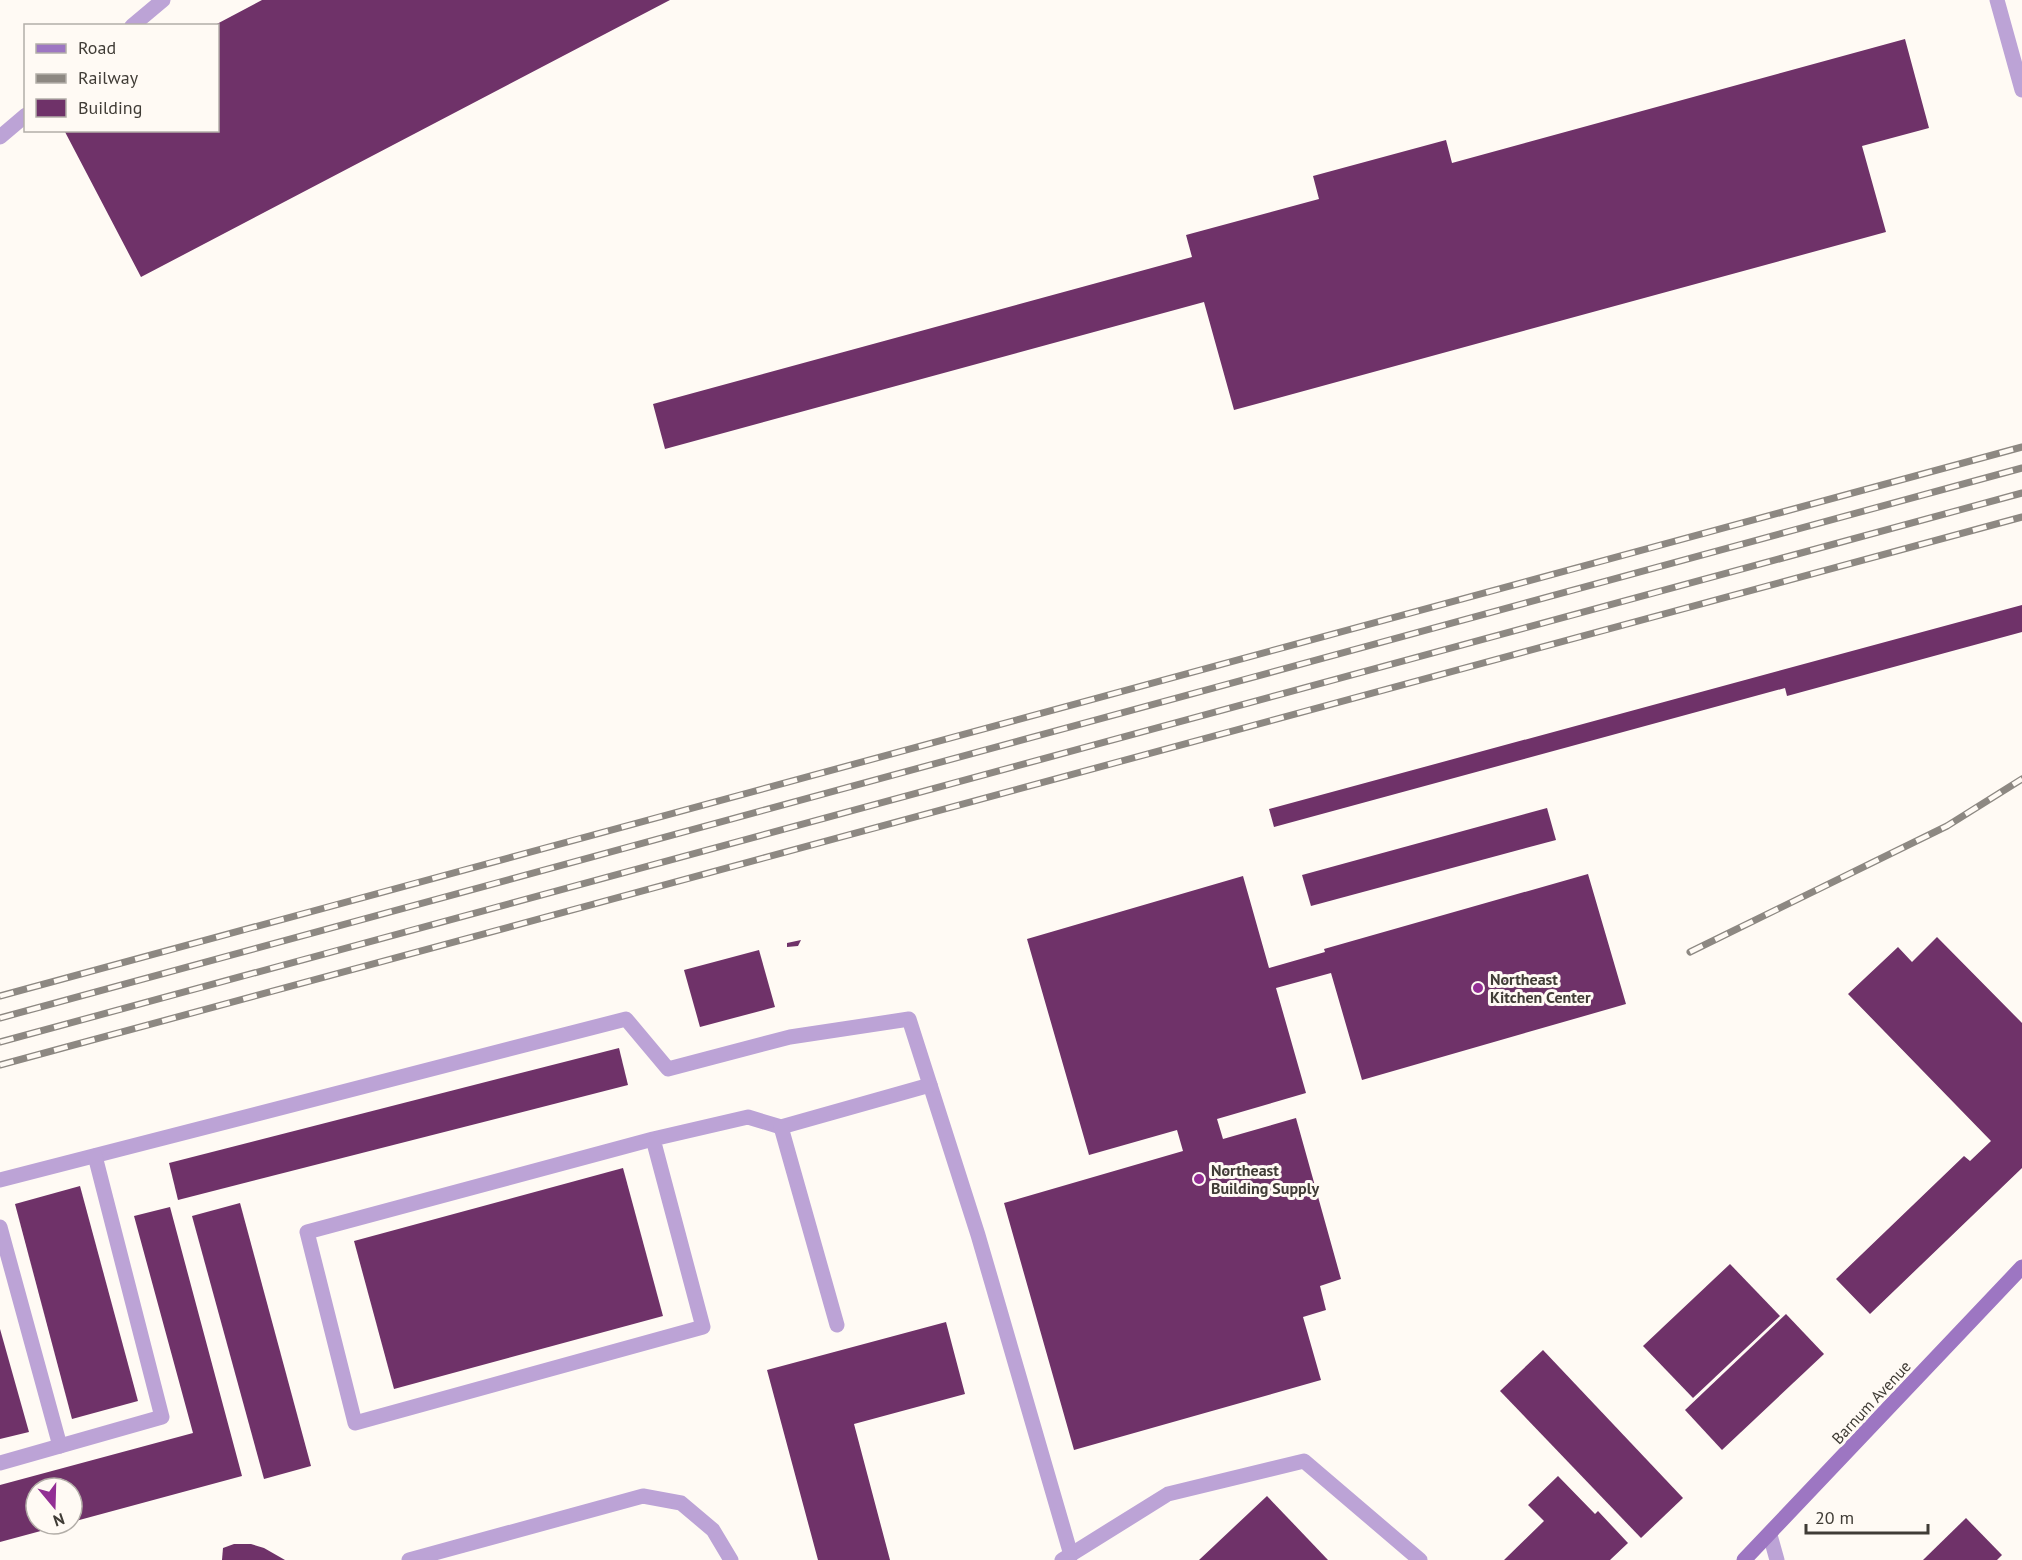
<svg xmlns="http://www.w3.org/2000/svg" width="2022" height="1560" viewBox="0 0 2022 1560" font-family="'PT Sans',sans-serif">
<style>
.building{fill:#6f3269}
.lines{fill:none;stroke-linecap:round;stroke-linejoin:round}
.service{stroke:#bca3d6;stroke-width:15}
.minor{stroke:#bca3d6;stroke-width:15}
.secondary{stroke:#9d76c2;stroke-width:15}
.rail-casing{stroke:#8d8882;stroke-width:7}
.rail{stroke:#fffaf4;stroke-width:4.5;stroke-dasharray:14;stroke-linecap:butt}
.poi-dot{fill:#922e94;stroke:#fffaf4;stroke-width:2}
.labels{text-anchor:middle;stroke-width:6;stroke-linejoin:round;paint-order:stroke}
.poi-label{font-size:16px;font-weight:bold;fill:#403c36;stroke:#fffaf4;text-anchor:start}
.street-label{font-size:16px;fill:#403c36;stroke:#fffaf4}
</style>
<rect width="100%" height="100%" fill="#fffaf4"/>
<g class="building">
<polygon points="262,0 670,0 141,277 64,130 218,130 218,26 213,26"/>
<polygon points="1905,39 1929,128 1862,146 1886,232 1234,410 1204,302 665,449 653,404 1192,257 1186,235 1319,199 1313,176 1446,140 1452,163"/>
<polygon points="2022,605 2022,632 1787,696 1785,688 1274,827 1269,809"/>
<polygon points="1547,808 1556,840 1311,906 1302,875"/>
<polygon points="1588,874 1626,1004 1362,1080 1331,973 1276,988 1306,1093 1217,1119 1223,1139 1296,1118 1341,1279 1320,1286 1326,1310 1303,1317 1321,1380 1074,1450 1004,1203 1183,1151 1177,1130 1089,1155 1027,939 1243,876 1269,968 1325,952 1324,949"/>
<polygon points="1937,937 2022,1023 2022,1168 1870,1314 1836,1279 1964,1156 1970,1161 1991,1141 1848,994 1898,947 1912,962"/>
<polygon points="801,940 798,946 787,947 787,943"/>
<polygon points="759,950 775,1007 700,1027 684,970"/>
<polygon points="619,1048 628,1085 178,1200 169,1163"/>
<polygon points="623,1168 663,1316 394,1389 354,1241"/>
<polygon points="80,1186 138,1401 72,1419 15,1204"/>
<polygon points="240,1203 311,1466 264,1479 192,1216"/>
<polygon points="170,1207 242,1476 72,1522 72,1488 36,1488 36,1524 63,1525 0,1542 0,1485 193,1433 134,1216"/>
<polygon points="1730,1264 1780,1316 1693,1398 1643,1346"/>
<polygon points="1786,1314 1824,1354 1722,1450 1685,1410"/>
<polygon points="946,1322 965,1394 854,1424 890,1560 818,1560 767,1370"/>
<polygon points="0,1329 29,1432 0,1439"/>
<polygon points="1543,1350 1683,1498 1641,1538 1500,1391"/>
<polygon points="1558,1476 1595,1514 1598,1511 1628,1543 1610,1560 1504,1560 1544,1521 1528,1505"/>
<polygon points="1267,1496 1328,1560 1199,1560"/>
<polygon points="1966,1518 2002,1555 1997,1560 1923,1560"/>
<polygon points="234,1544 251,1544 264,1548 285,1560 222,1560 223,1548"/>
</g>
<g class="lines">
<g class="service">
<polyline points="653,1139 703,1327 355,1423 307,1232 653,1139 748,1117 781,1127"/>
<polyline points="0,1180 626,1019 668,1069 790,1037 909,1019 978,1235 1071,1555"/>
<polyline points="0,1227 60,1446"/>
<polyline points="837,1325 781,1127 930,1085"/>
<polyline points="0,1463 162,1417 95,1156"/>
<polyline points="409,1560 643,1496 681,1503 713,1530 731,1560"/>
<polyline points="1062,1560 1168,1494 1304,1461 1420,1560"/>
</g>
<g class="minor">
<polyline points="1997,0 2022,90"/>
<polyline points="132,26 163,0"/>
<polyline points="0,137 26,115"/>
<polyline points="1770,1535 1777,1560"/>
</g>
<polyline class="secondary" points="1744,1560 2022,1267"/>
<defs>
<g id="rail">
<polyline points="1690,952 1947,826 2022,779"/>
<polyline points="0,996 2022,447"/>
<polyline points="0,1018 2022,468"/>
<polyline points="0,1042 2022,493"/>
<polyline points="0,1065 2022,517"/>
</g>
</defs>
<use href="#rail" class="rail-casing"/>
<use href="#rail" class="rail"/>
</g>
<g class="poi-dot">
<circle cx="1478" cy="988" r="6"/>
<circle cx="1199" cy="1179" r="6"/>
</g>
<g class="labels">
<g class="poi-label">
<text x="1490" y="985">Northeast<tspan x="1490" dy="18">Kitchen Center</tspan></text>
<text x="1211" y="1176">Northeast<tspan x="1211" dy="18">Building Supply</tspan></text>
</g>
<g class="street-label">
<text transform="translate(1871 1402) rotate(-47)" y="6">Barnum Avenue</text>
</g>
</g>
<rect x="24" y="24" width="195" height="108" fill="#fffaf4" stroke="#b3aea8" stroke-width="1.5"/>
<rect x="36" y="44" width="30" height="9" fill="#9d76c2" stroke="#b3aea8" stroke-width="1.5"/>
<text x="78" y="54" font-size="18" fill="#403c36">Road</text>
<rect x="36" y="74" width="30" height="9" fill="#8d8882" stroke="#b3aea8" stroke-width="1.5"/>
<text x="78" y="84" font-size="18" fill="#403c36">Railway</text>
<rect x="36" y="99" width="30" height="18" fill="#6f3269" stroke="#b3aea8" stroke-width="1.5"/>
<text x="78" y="114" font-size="18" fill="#403c36">Building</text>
<g transform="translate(54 1506) rotate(161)"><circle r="28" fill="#fffaf4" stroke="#b3aea8" stroke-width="1.5"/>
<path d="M0-4.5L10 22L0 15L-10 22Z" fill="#922e94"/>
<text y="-9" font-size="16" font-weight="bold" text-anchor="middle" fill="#403c36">N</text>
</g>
<path d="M1806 1524v9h122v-9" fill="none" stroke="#403c36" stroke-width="3"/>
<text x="1815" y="1524" font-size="18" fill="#403c36" stroke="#fffaf4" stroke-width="4.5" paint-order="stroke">20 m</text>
</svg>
